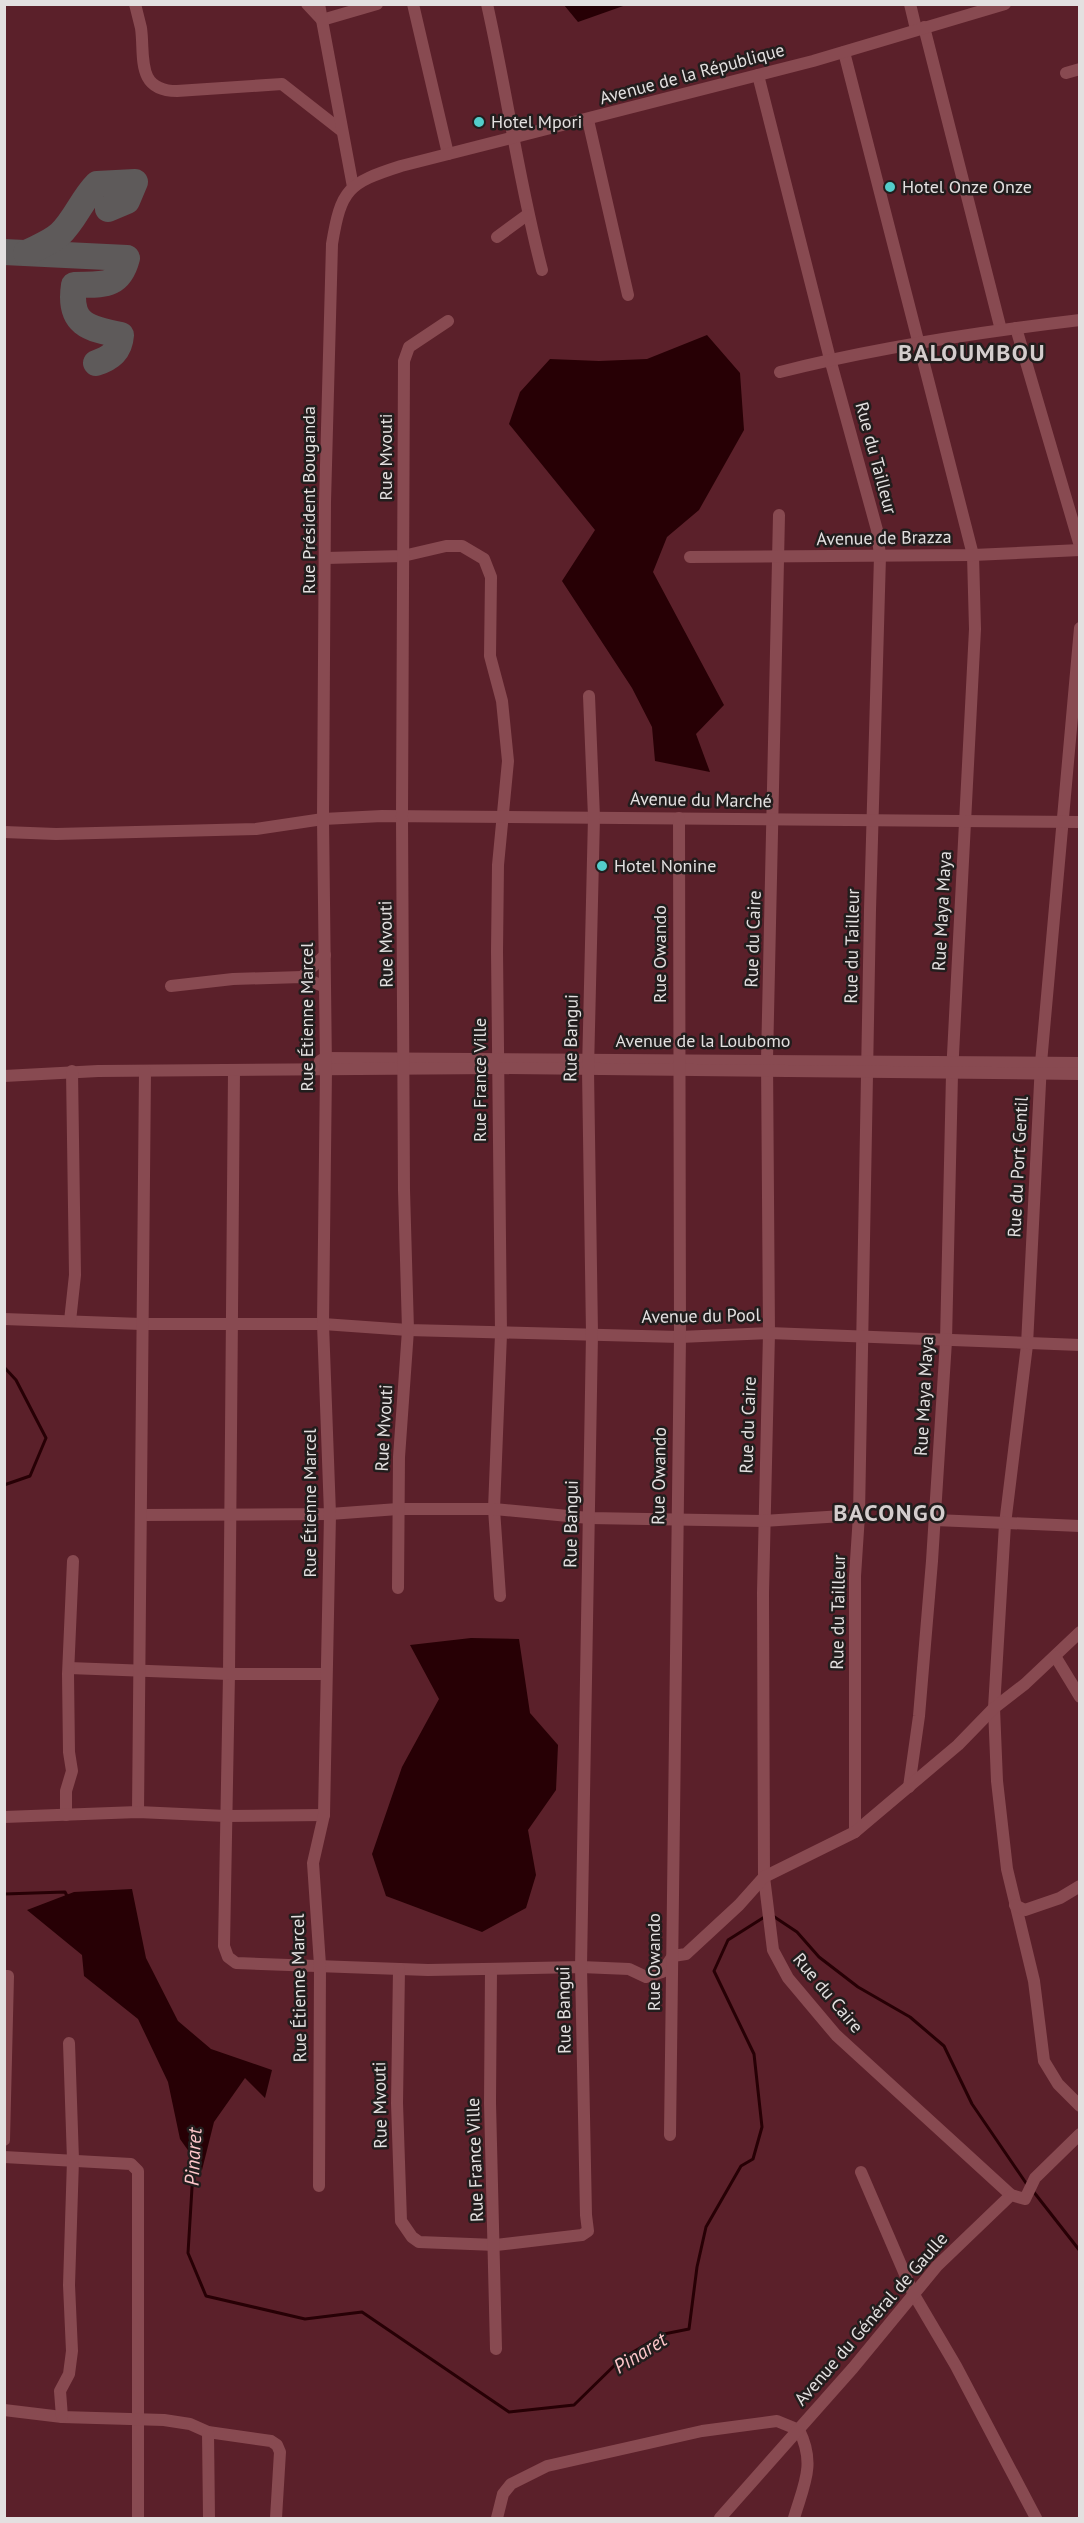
<svg xmlns="http://www.w3.org/2000/svg" width="1084" height="2523" viewBox="0 0 1084 2523" font-family="'PT Sans',sans-serif">
<style>
.green{fill:#5b202a}
.water{fill:#270005}
.lines{fill:none;stroke-linecap:round;stroke-linejoin:round}
.stream{stroke:#270005;stroke-width:3}
.taxiway{stroke:#5e5a5a;stroke-width:26}
.minor{stroke:#884a51;stroke-width:12}
.poi-dot{fill:#53cdca;stroke:#221d1d;stroke-width:2}
.labels{text-anchor:middle;stroke-width:5;stroke-linejoin:round;paint-order:stroke}
.street-label{font-size:18px;fill:#e3e0e0;stroke:#221d1d}
.poi-label{font-size:18px;fill:#e3e0e0;stroke:#221d1d;text-anchor:start}
.water-label{font-size:20px;font-style:italic;fill:#fdc6ca;stroke:#221d1d}
.district-label{font-size:24px;font-weight:bold;letter-spacing:1.5px;fill:#d4cdcd;stroke:#221d1d}
</style>
<rect width="100%" height="100%" fill="#221d1d"/>
<rect class="green" x="5" y="5" width="1074" height="2513"/>
<g class="water">
<polygon points="564,5 626,5 578,22"/>
<polygon points="707,335 740,373 744,430 699,510 667,537 653,572 724,705 696,734 710,772 655,761 652,727 632,688 562,581 595,530 509,424 520,392 550,359 599,361 647,359"/>
<polygon points="471,1638 519,1639 530,1713 558,1745 556,1790 528,1830 536,1875 526,1908 482,1932 386,1896 372,1854 402,1767 439,1699 410,1645"/>
<polygon points="132,1889 146,1958 178,2021 211,2049 272,2070 265,2098 245,2078 214,2122 202,2170 180,2139 168,2082 138,2019 84,1976 82,1955 27,1910 74,1892"/>
</g>
<g class="lines">
<g class="stream">
<polyline points="4,1367 16,1380 46,1438 30,1476 4,1485"/>
<polyline points="4,1894 65,1892 67,1896"/>
<polyline points="773,1916 797,1932 819,1957 858,1987 910,2017 944,2046 972,2104 1028,2186"/>
<polyline points="194,2155 188,2253 206,2296 305,2319 362,2312 509,2412 574,2405 621,2359 664,2334 689,2329 697,2267 706,2227 741,2166 753,2159 762,2127 754,2054 714,1971 728,1940 766,1916"/>
<polyline points="1033,2191 1080,2251"/>
</g>
<g class="taxiway">
<path d="M4,252l123,6c-8,31 -26,26 -53,27 -6,39 14,44 47,50 -1,16 -10,23 -25,28"/>
<path d="M26,253c12,-6 24,-10 34,-19 15,-14 22,-35 37,-50l38,-2 -8,19 -19,8"/>
</g>
<g class="minor">
<path d="M135,4c2,8 4,16 6,24 4,27 -6,63 36,63l105,-7 60,47"/>
<polyline points="307,4 322,20 377,4"/>
<polyline points="319,4 353,187"/>
<polyline points="413,4 448,154"/>
<path d="M487,4c20,89 32,179 55,266"/>
<polyline points="910,4 916,29"/>
<polyline points="924,27 1001,330"/>
<polyline points="844,52 973,555 975,629 952,1074 946,1341 932,1561 919,1716 909,1787"/>
<polyline points="1066,73 1080,69"/>
<polyline points="758,75 830,359 877,530 880,556 870,910 859,1515 855,1576 855,1832"/>
<polyline points="588,120 628,295"/>
<polyline points="497,237 527,215"/>
<polyline points="1016,328 1080,546"/>
<path d="M780,372c98,-25 199,-40 300,-52"/>
<polyline points="779,515 767,1060 769,1333 763,1593 764,1877 773,1950 788,1978 836,2035 1011,2195"/>
<polyline points="690,557 973,555 1080,550"/>
<polyline points="326,558 403,556 446,546 462,546 484,559 491,577 490,656 502,701 508,761 498,865 497,951 501,1334 494,1509 500,1596"/>
<polyline points="1080,628 1041,1063 1027,1345 1005,1524 994,1708 997,1781 1007,1869 1034,1981 1044,2061 1058,2084 1080,2106"/>
<polyline points="4,832 56,834 256,829 323,819 382,816 1080,822"/>
<polyline points="302,977 325,955"/>
<polyline points="171,986 233,979 302,977 325,987"/>
<polyline points="320,1061 325,1058 1080,1063"/>
<polyline points="234,1071 229,1674 224,1946 228,1957 236,1963 428,1970 581,1967 629,1969 646,1977 662,1972 673,1956 686,1954 739,1905 764,1877 855,1832 958,1745 994,1708 1025,1684 1080,1632"/>
<polyline points="4,1076 98,1071 497,1068 1080,1074"/>
<polyline points="4,1319 141,1324 323,1324 408,1330 680,1337 769,1333 1080,1345"/>
<polyline points="70,1321 75,1275 72,1071"/>
<polyline points="141,1515 330,1514 398,1509 494,1509 589,1518 763,1521 859,1515"/>
<polyline points="935,1520 1080,1526"/>
<polyline points="398,1588 399,1457 408,1330 404,1190 402,817 404,361 409,347 448,321"/>
<polyline points="1055,1656 1080,1697"/>
<polyline points="69,1668 229,1674 326,1674"/>
<polyline points="138,1812 145,1071"/>
<polyline points="66,1815 66,1791 72,1771 69,1752 68,1674 73,1561"/>
<polyline points="4,1817 138,1812 226,1816 324,1815"/>
<polyline points="1015,1905 1025,1910 1060,1898 1080,1886"/>
<polyline points="399,1969 397,2103 401,2221 412,2237 419,2242 496,2245 582,2235 588,2231 586,2215 581,1967 592,1334 588,1070 594,817 589,696"/>
<polyline points="491,1970 490,2103 496,2349"/>
<polyline points="4,1976 8,1976 4,2140"/>
<polyline points="670,2135 680,1337 679,818"/>
<polyline points="4,2157 131,2164 138,2171 138,2518"/>
<polyline points="861,2172 913,2293 956,2366 1036,2518"/>
<path d="M319,2186l1,-221 -7,-102 11,-48 6,-301 -7,-190 3,-255 -3,-250 2,-317 7,-258c9,-55 16,-61 69,-78l412,-105 192,-57"/>
<polyline points="4,2410 62,2417 164,2420 190,2424 208,2432 271,2441 277,2445 280,2452 276,2518"/>
<polyline points="62,2417 60,2391 69,2374 72,2351 69,2285 73,2160 69,2043"/>
<polyline points="208,2432 209,2518"/>
<path d="M497,2518l6,-24 8,-10 36,-18 155,-35 75,-10 22,9c17,34 5,54 -5,88"/>
<polyline points="720,2518 853,2368 937,2266 1011,2195 1025,2199 1035,2178 1080,2134"/>
</g>
</g>
<g class="poi-dot">
<circle cx="479" cy="122" r="6"/>
<circle cx="890" cy="187" r="6"/>
<circle cx="602" cy="866" r="6"/>
</g>
<g class="labels">
<g class="street-label">
<text transform="translate(692 74) rotate(-15)" y="6">Avenue de la République</text>
<text transform="translate(386 457) rotate(-90)" y="6">Rue Mvouti</text>
<text transform="translate(876 458) rotate(75)" y="6">Rue du Tailleur</text>
<text transform="translate(309 500) rotate(-90)" y="6">Rue Président Bouganda</text>
<text transform="translate(884 538) rotate(-1)" y="6">Avenue de Brazza</text>
<text transform="translate(701 800) rotate(1)" y="6">Avenue du Marché</text>
<text transform="translate(942 911) rotate(-87)" y="6">Rue Maya Maya</text>
<text transform="translate(753 939) rotate(-88)" y="6">Rue du Caire</text>
<text transform="translate(386 944) rotate(-91)" y="6">Rue Mvouti</text>
<text transform="translate(852 946) rotate(-89)" y="6">Rue du Tailleur</text>
<text transform="translate(660 954) rotate(-90)" y="6">Rue Owando</text>
<text transform="translate(307 1017) rotate(-90)" y="6">Rue Étienne Marcel</text>
<text transform="translate(571 1038) rotate(-89)" y="6">Rue Bangui</text>
<text x="703" y="1047">Avenue de la Loubomo</text>
<text transform="translate(480 1080) rotate(-90)" y="6">Rue France Ville</text>
<text transform="translate(1018 1167) rotate(-87)" y="6">Rue du Port Gentil</text>
<text transform="translate(701 1316) rotate(-1)" y="6">Avenue du Pool</text>
<text transform="translate(924 1396) rotate(-87)" y="6">Rue Maya Maya</text>
<text transform="translate(748 1425) rotate(-88)" y="6">Rue du Caire</text>
<text transform="translate(384 1428) rotate(-87)" y="6">Rue Mvouti</text>
<text transform="translate(659 1476) rotate(-89)" y="6">Rue Owando</text>
<text transform="translate(310 1503) rotate(-90)" y="6">Rue Étienne Marcel</text>
<text transform="translate(571 1524) rotate(-89)" y="6">Rue Bangui</text>
<text transform="translate(838 1612) rotate(-89)" y="6">Rue du Tailleur</text>
<text transform="translate(654 1962) rotate(-90)" y="6">Rue Owando</text>
<text transform="translate(299 1988) rotate(-91)" y="6">Rue Étienne Marcel</text>
<text transform="translate(828 1993) rotate(50)" y="6">Rue du Caire</text>
<text transform="translate(564 2010) rotate(-91)" y="6">Rue Bangui</text>
<text transform="translate(380 2105) rotate(-91)" y="6">Rue Mvouti</text>
<text transform="translate(475 2160) rotate(-92)" y="6">Rue France Ville</text>
<text transform="translate(871 2319) rotate(-49)" y="6">Avenue du Général de Gaulle</text>
</g>
<g class="poi-label">
<text x="491" y="128">Hotel Mpori</text>
<text x="902" y="193">Hotel Onze Onze</text>
<text x="614" y="872">Hotel Nonine</text>
</g>
<g class="water-label">
<text transform="translate(193 2157) rotate(-87)" y="7">Pinaret</text>
<text transform="translate(640 2353) rotate(-32)" y="7">Pinaret</text>
</g>
<g class="district-label">
<text x="972" y="361">BALOUMBOU</text>
<text x="890" y="1521">BACONGO</text>
</g>
</g>
<rect width="1084" height="2523" fill="none" stroke="#e3e0e0" stroke-width="12"/>
</svg>
